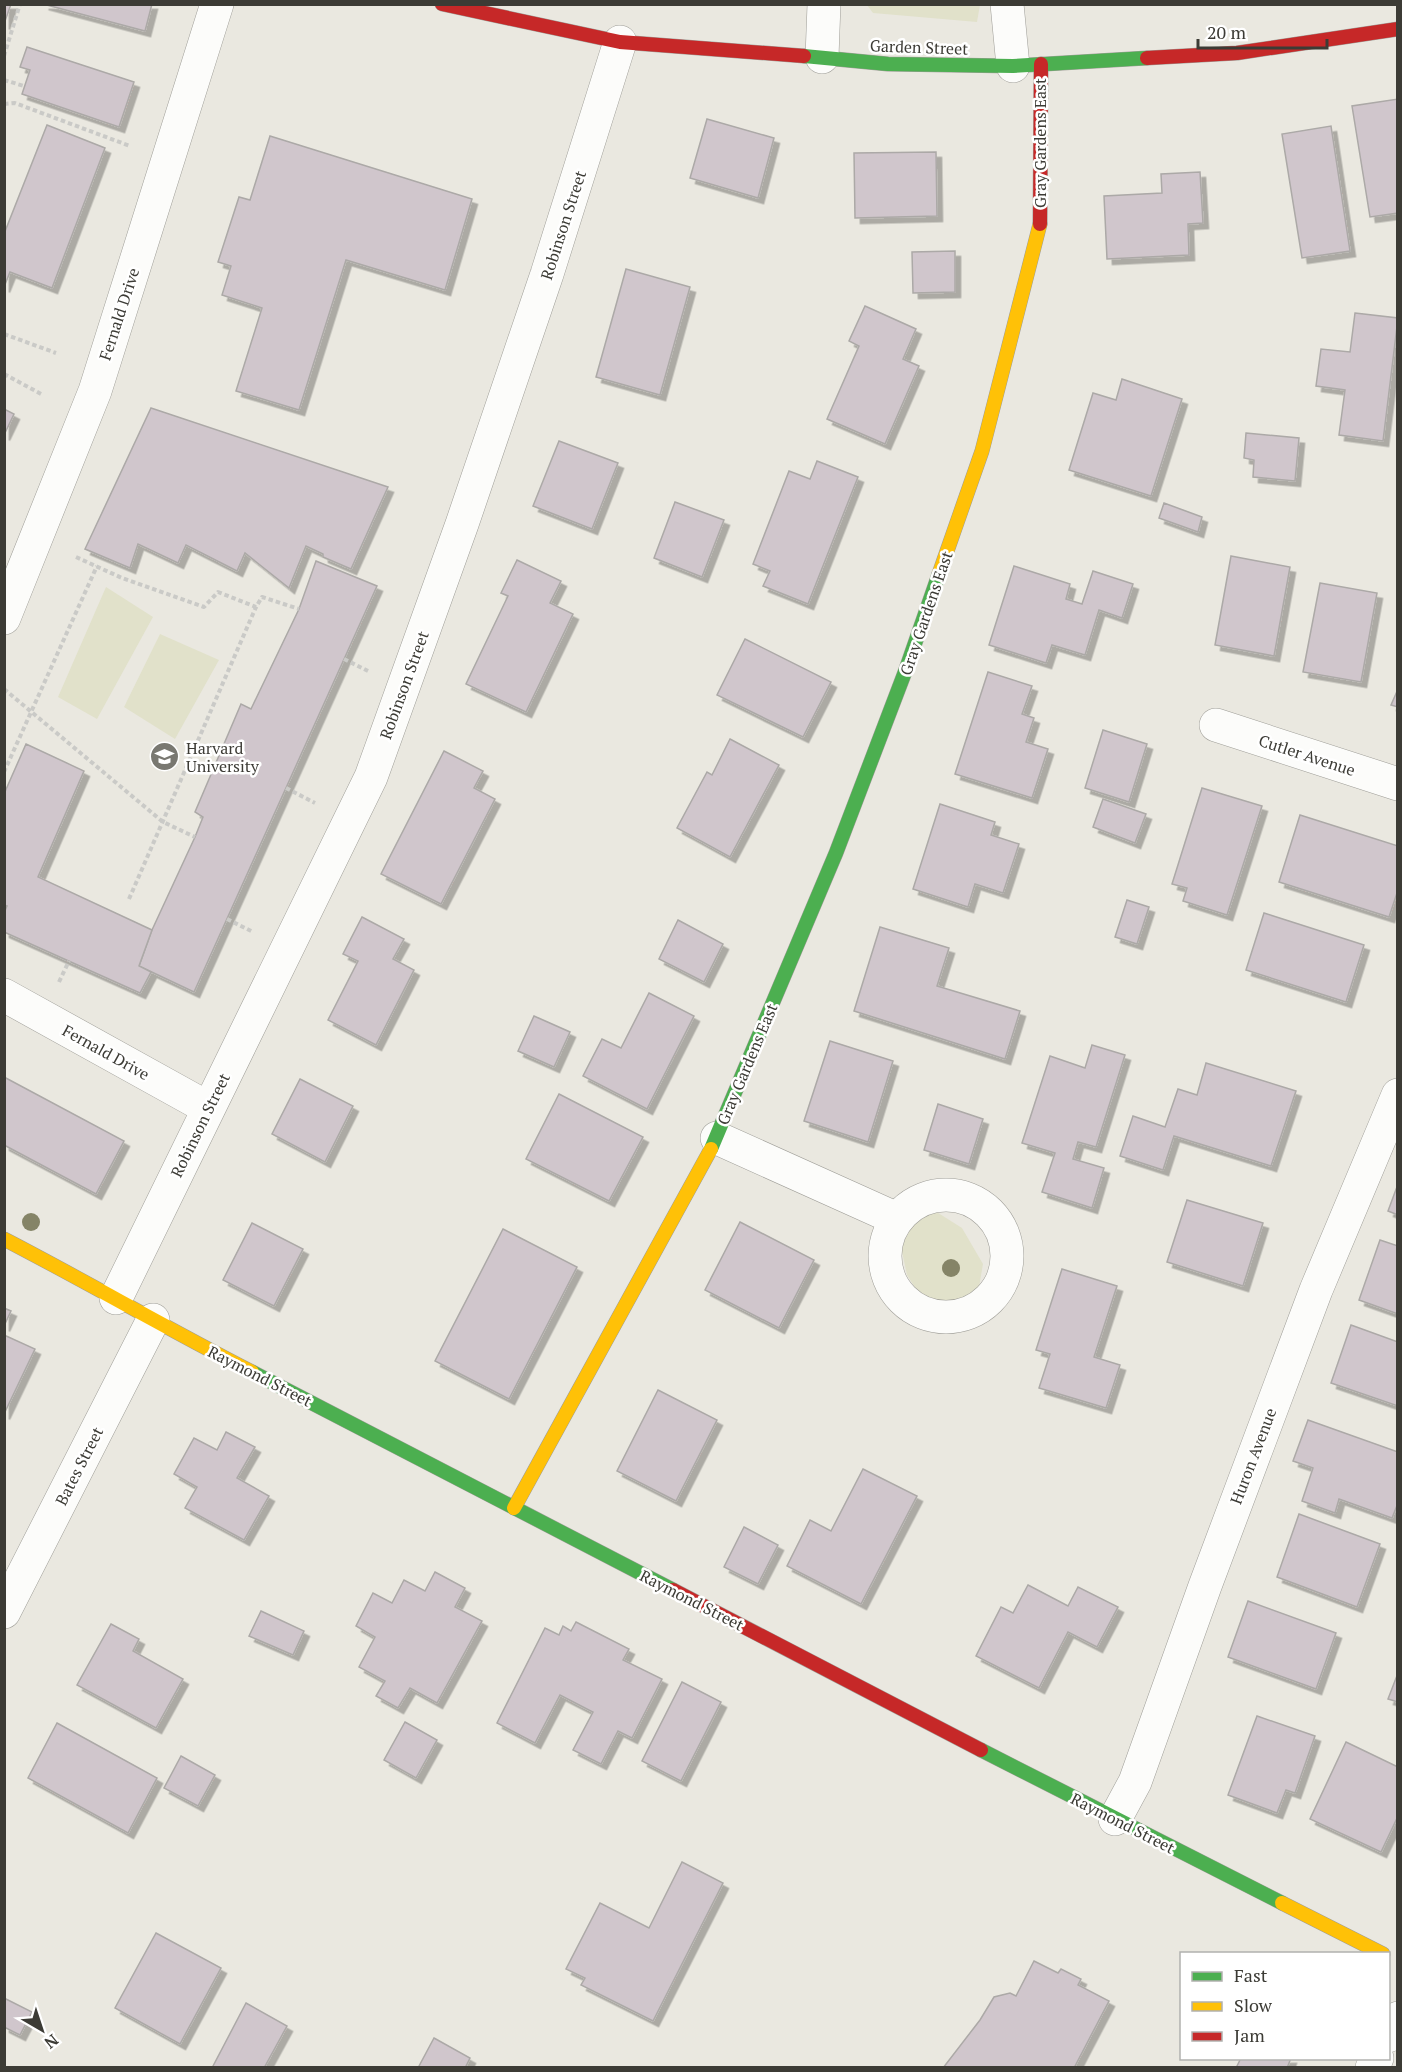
<svg xmlns="http://www.w3.org/2000/svg" width="1402" height="2072" viewBox="0 0 1402 2072" font-family="'PT Serif',serif">
<style>
.green{fill:#e1e1ca}
.building{fill:#d0c6cc;stroke:#aca9a7;stroke-width:1.5;filter:url(#shadow)}
.lines{fill:none;stroke-linecap:round;stroke-linejoin:round}
.street-casing{stroke:#9f9e98;stroke-width:34}
.fast-casing{stroke:#9f9e98;stroke-width:15}
.slow-casing{stroke:#9f9e98;stroke-width:15}
.jam-casing{stroke:#9f9e98;stroke-width:15}
.path{stroke:#cacac7;stroke-width:4;stroke-dasharray:4.5 3;stroke-linecap:butt}
.street{stroke:#fcfcfa;stroke-width:33}
.fast{stroke:#4caf50;stroke-width:14}
.slow{stroke:#ffc107;stroke-width:14}
.jam{stroke:#c62828;stroke-width:14}
.tree{fill:#858467}
.labels{text-anchor:middle;stroke-width:5;stroke-linejoin:round;paint-order:stroke}
.street-label{font-size:16px;fill:#3c3b35;stroke:#fff}
.poi-label{font-size:16px;fill:#3c3b35;stroke:#fff;text-anchor:start}
</style>
<defs>
<filter id="shadow"><feDropShadow dx="5.5" dy="5.5" stdDeviation="0" flood-color="#0004"/></filter>
</defs>
<rect width="100%" height="100%" fill="#eae8e0"/>
<g class="green">
<polygon points="867,5 980,5 977,22 873,13"/>
<polygon points="106,587 153,617 97,719 58,697"/>
<polygon points="160,634 219,660 175,739 124,707"/>
<polygon points="935,1211 962,1228 983,1264 978,1293 944,1312 921,1297 907,1275 901,1247 909,1227"/>
</g>
<g class="building">
<polygon points="4,4 11,4 4,24"/>
<polygon points="43,4 152,4 145,31"/>
<polygon points="27,47 134,82 119,127 22,94 30,70 20,67"/>
<polygon points="1398,99 1398,213 1370,217 1352,106"/>
<polygon points="707,119 774,138 758,198 690,178"/>
<polygon points="47,125 105,148 52,288 10,272 4,287 4,234"/>
<polygon points="1331,126 1350,251 1302,258 1282,134"/>
<polygon points="270,136 472,199 445,290 346,260 299,410 236,391 262,308 222,295 231,266 218,262 239,197 250,200"/>
<polygon points="936,152 937,216 855,218 854,153"/>
<polygon points="1200,172 1203,223 1188,224 1189,255 1107,259 1104,196 1162,193 1161,174"/>
<polygon points="955,251 955,292 913,293 912,252"/>
<polygon points="626,269 690,287 660,395 596,377"/>
<polygon points="865,306 916,329 903,359 919,366 885,444 827,419 859,346 849,341"/>
<polygon points="1355,313 1398,318 1383,441 1339,435 1345,390 1316,386 1321,349 1350,352"/>
<polygon points="1122,379 1182,399 1151,496 1069,470 1093,393 1116,400"/>
<polygon points="151,408 388,487 351,569 323,557 323,554 306,546 289,588 245,553 237,571 186,545 178,563 138,544 130,568 85,549"/>
<polygon points="4,409 14,414 4,435"/>
<polygon points="1246,433 1299,438 1295,481 1253,477 1254,460 1244,458"/>
<polygon points="559,441 618,463 592,529 533,506"/>
<polygon points="817,461 858,477 808,604 763,586 770,571 753,564 789,471 810,479"/>
<polygon points="675,502 724,520 702,577 654,558"/>
<polygon points="1164,503 1202,517 1198,532 1159,518"/>
<polygon points="1231,556 1290,567 1274,656 1215,645"/>
<polygon points="517,560 561,581 550,603 573,614 526,712 466,684 508,596 501,593"/>
<polygon points="316,561 377,586 194,992 139,966 152,930 195,837 203,817 195,812 241,704 251,709 299,609"/>
<polygon points="1014,566 1070,584 1066,599 1082,604 1093,571 1133,584 1122,618 1099,610 1085,655 1052,645 1046,663 989,645"/>
<polygon points="1320,583 1377,593 1361,682 1303,672"/>
<polygon points="745,639 831,682 803,737 717,695"/>
<polygon points="988,672 1032,686 1022,714 1034,718 1026,742 1048,749 1032,798 955,774"/>
<polygon points="1398,689 1398,707 1391,705"/>
<polygon points="1103,730 1147,744 1129,802 1085,788"/>
<polygon points="730,739 779,765 730,857 677,828 707,772 712,775"/>
<polygon points="26,744 84,771 38,877 152,930 139,966 151,972 140,993 4,932 4,913 7,906 4,905 4,794"/>
<polygon points="444,751 483,771 474,788 495,799 441,904 381,874"/>
<polygon points="1202,788 1262,806 1227,915 1183,901 1187,888 1172,884"/>
<polygon points="1103,799 1146,814 1135,843 1093,827"/>
<polygon points="940,804 995,822 991,835 1019,844 1003,893 975,884 968,907 913,889"/>
<polygon points="1300,815 1398,846 1398,890 1389,917 1279,882"/>
<polygon points="1127,900 1149,907 1137,944 1115,937"/>
<polygon points="1264,913 1364,945 1346,1002 1246,970"/>
<polygon points="362,917 404,939 393,959 414,970 376,1045 328,1020 358,961 343,954"/>
<polygon points="678,920 723,944 704,982 659,959"/>
<polygon points="880,927 949,948 937,986 1020,1011 1005,1059 854,1011"/>
<polygon points="649,993 694,1016 647,1109 583,1076 602,1039 621,1048"/>
<polygon points="534,1016 570,1032 554,1067 518,1051"/>
<polygon points="830,1041 893,1061 868,1142 804,1121"/>
<polygon points="1092,1045 1125,1055 1096,1147 1078,1142 1073,1159 1104,1168 1092,1208 1042,1192 1055,1153 1022,1143 1050,1056 1085,1068"/>
<polygon points="1206,1063 1296,1091 1271,1166 1174,1136 1163,1170 1120,1156 1133,1116 1165,1127 1178,1089 1197,1095"/>
<polygon points="4,1077 124,1141 96,1194 4,1145"/>
<polygon points="300,1079 353,1106 325,1162 272,1134"/>
<polygon points="559,1094 643,1137 609,1201 526,1159"/>
<polygon points="938,1104 983,1119 969,1164 924,1150"/>
<polygon points="1398,1184 1398,1215 1388,1211"/>
<polygon points="1187,1200 1263,1223 1243,1286 1167,1262"/>
<polygon points="740,1222 814,1260 779,1328 705,1290"/>
<polygon points="252,1223 303,1249 274,1306 223,1280"/>
<polygon points="503,1229 577,1267 509,1399 435,1361"/>
<polygon points="1380,1240 1398,1246 1398,1314 1359,1300"/>
<polygon points="1062,1269 1117,1286 1094,1357 1120,1365 1106,1408 1039,1388 1050,1354 1036,1350"/>
<polygon points="4,1308 11,1311 4,1326"/>
<polygon points="1351,1325 1398,1342 1398,1406 1331,1383"/>
<polygon points="4,1335 35,1349 4,1414"/>
<polygon points="658,1390 717,1420 676,1501 617,1471"/>
<polygon points="1308,1420 1398,1452 1398,1503 1392,1518 1339,1499 1335,1513 1302,1501 1313,1468 1293,1461"/>
<polygon points="226,1432 255,1447 237,1478 269,1496 244,1540 185,1508 197,1487 174,1474 194,1438 217,1450"/>
<polygon points="863,1469 917,1496 861,1604 787,1566 810,1520 831,1531"/>
<polygon points="1299,1514 1380,1544 1357,1607 1277,1577"/>
<polygon points="744,1527 778,1545 758,1584 724,1567"/>
<polygon points="435,1572 465,1588 455,1607 482,1621 437,1703 410,1688 398,1708 376,1696 385,1681 359,1667 375,1637 356,1626 373,1593 392,1603 404,1580 425,1591"/>
<polygon points="1028,1585 1068,1606 1078,1587 1118,1607 1097,1647 1068,1632 1039,1688 976,1656 1001,1607 1013,1613"/>
<polygon points="1248,1601 1336,1633 1316,1689 1228,1657"/>
<polygon points="261,1611 304,1631 293,1655 249,1636"/>
<polygon points="576,1622 629,1649 623,1660 662,1679 632,1738 618,1731 601,1764 573,1750 593,1712 560,1695 535,1743 497,1723 545,1628 559,1635 563,1626 571,1631"/>
<polygon points="111,1624 139,1639 133,1651 183,1679 156,1728 77,1685"/>
<polygon points="1398,1673 1398,1702 1388,1699"/>
<polygon points="682,1682 721,1702 681,1781 642,1761"/>
<polygon points="1257,1716 1315,1736 1295,1793 1286,1790 1277,1813 1228,1795"/>
<polygon points="405,1722 437,1740 416,1778 384,1760"/>
<polygon points="57,1723 157,1778 128,1833 28,1778"/>
<polygon points="1346,1742 1398,1767 1398,1816 1381,1852 1310,1819"/>
<polygon points="181,1756 215,1775 198,1806 164,1788"/>
<polygon points="682,1862 723,1883 653,2021 581,1985 585,1978 566,1969 600,1903 649,1928"/>
<polygon points="156,1933 221,1968 180,2044 115,2008"/>
<polygon points="1034,1961 1058,1973 1061,1969 1081,1979 1078,1985 1109,2001 1074,2068 943,2068 980,2020 994,1997 1010,1993 1016,1996"/>
<polygon points="4,1998 32,2012 20,2035 4,2027"/>
<polygon points="246,2003 287,2026 264,2068 212,2068"/>
<polygon points="434,2038 470,2058 465,2068 418,2068"/>
<polygon points="1241,2058 1291,2058 1287,2068 1236,2068"/>
</g>
<g class="lines">
<defs>
<g id="street">
<polyline points="1007,4 1013,66"/>
<polyline points="822,57 824,4"/>
<polyline points="4,618 95,391 217,4"/>
<polyline points="1216,725 1398,784"/>
<polyline points="4,995 208,1108"/>
<polyline points="717,1138 897,1219"/>
<circle cx="946" cy="1256" r="61"/>
<polyline points="116,1298 371,777 462,524 547,274 620,42"/>
<polyline points="4,1612 153,1320"/>
<polyline points="1115,1819 1135,1782 1205,1586 1316,1290 1398,1095"/>
<polyline points="1388,2036 1398,2018"/>
<polyline points="1372,2068 1377,2058"/>
</g>
<g id="fast">
<polyline points="804,56 888,64 1013,66 1147,58"/>
<polyline points="711,1149 836,853 905,672 939,574"/>
<polyline points="252,1372 673,1590"/>
<polyline points="981,1750 1282,1903"/>
</g>
<g id="slow">
<polyline points="939,574 982,451 1040,224"/>
<path d="M4,1239c83,43 164,90 248,133"/>
<polyline points="514,1508 711,1149"/>
<polyline points="1282,1903 1383,1954"/>
</g>
<g id="jam">
<polyline points="442,4 620,42 804,56"/>
<polyline points="1147,58 1237,53 1398,29"/>
<polyline points="1040,224 1041,64"/>
<polyline points="673,1590 981,1750"/>
</g>
</defs>
<use href="#street" class="street-casing"/>
<use href="#fast" class="fast-casing"/>
<use href="#slow" class="slow-casing"/>
<use href="#jam" class="jam-casing"/>
<g class="path">
<polyline points="4,56 20,4"/>
<polyline points="4,80 24,86"/>
<polyline points="4,104 15,103 130,146"/>
<polyline points="4,334 56,353"/>
<polyline points="4,374 43,395"/>
<polyline points="76,557 122,578 204,607 218,592 256,607 262,597 299,609"/>
<polyline points="344,659 368,671"/>
<polyline points="4,689 163,822 195,837"/>
<polyline points="4,772 97,566"/>
<polyline points="286,788 315,803"/>
<polyline points="129,899 256,607"/>
<polyline points="227,919 253,932"/>
<polyline points="59,982 69,961"/>
</g>
<use href="#street" class="street"/>
<use href="#fast" class="fast"/>
<use href="#slow" class="slow"/>
<use href="#jam" class="jam"/>
</g>
<g class="tree">
<circle cx="31" cy="1222" r="9"/>
<circle cx="951" cy="1268" r="9"/>
</g>
<defs>
<symbol id="university-disc" viewBox="-11 -11 22 22"><circle r="9.5" fill="#797871" stroke="#fff"/><path d="M0-5L7-2L0 1L-7-2ZM-4 1L0 2.5L4 1V4Q0 6-4 4Z" fill="#fff"/></symbol>
</defs>
<g fill-rule="evenodd">
<use href="#university-disc" x="148" y="740" width="33" height="33"/>
</g>
<g class="labels">
<g class="street-label">
<text transform="translate(919 47) rotate(2)" y="6">Garden Street</text>
<text transform="translate(1040 143) rotate(-90)" y="6">Gray Gardens East</text>
<text transform="translate(563 225) rotate(-72)" y="6">Robinson Street</text>
<text transform="translate(119 314) rotate(-72)" y="6">Fernald Drive</text>
<text transform="translate(926 613) rotate(-71)" y="6">Gray Gardens East</text>
<text transform="translate(404 685) rotate(-70)" y="6">Robinson Street</text>
<text transform="translate(1307 755) rotate(18)" y="6">Cutler Avenue</text>
<text transform="translate(106 1052) rotate(29)" y="6">Fernald Drive</text>
<text transform="translate(747 1064) rotate(-67)" y="6">Gray Gardens East</text>
<text transform="translate(200 1125) rotate(-64)" y="6">Robinson Street</text>
<text transform="translate(260 1376) rotate(27)" y="6">Raymond Street</text>
<text transform="translate(1253 1456) rotate(-69)" y="6">Huron Avenue</text>
<text transform="translate(79 1466) rotate(-63)" y="6">Bates Street</text>
<text transform="translate(692 1600) rotate(27)" y="6">Raymond Street</text>
<text transform="translate(1123 1823) rotate(27)" y="6">Raymond Street</text>
</g>
<g class="poi-label">
<text x="186" y="754">Harvard<tspan x="186" dy="18">University</tspan></text>
</g>
</g>
<rect width="1402" height="2072" fill="none" stroke="#3c3b35" stroke-width="12"/>
<rect x="1180" y="1952" width="210" height="108" fill="#ffffff" stroke="#b1b1ae" stroke-width="1.5"/>
<rect x="1192" y="1972" width="30" height="9" fill="#4caf50" stroke="#b1b1ae" stroke-width="1.5"/>
<text x="1234" y="1982" font-size="18" fill="#3c3b35">Fast</text>
<rect x="1192" y="2002" width="30" height="9" fill="#ffc107" stroke="#b1b1ae" stroke-width="1.5"/>
<text x="1234" y="2012" font-size="18" fill="#3c3b35">Slow</text>
<rect x="1192" y="2032" width="30" height="9" fill="#c62828" stroke="#b1b1ae" stroke-width="1.5"/>
<text x="1234" y="2042" font-size="18" fill="#3c3b35">Jam</text>
<g transform="translate(42 2030) rotate(141)" stroke="#ffffff" stroke-width="4.5" paint-order="stroke">
<path d="M0-4.5L10 22L0 15L-10 22Z" fill="#3c3b35"/>
<text y="-9" font-size="16" font-weight="bold" text-anchor="middle" fill="#3c3b35">N</text>
</g>
<path d="M1198 39v9h129v-9" fill="none" stroke="#3c3b35" stroke-width="3"/>
<text x="1207" y="39" font-size="18" fill="#3c3b35" stroke="#ffffff" stroke-width="4.5" paint-order="stroke">20 m</text>
</svg>
